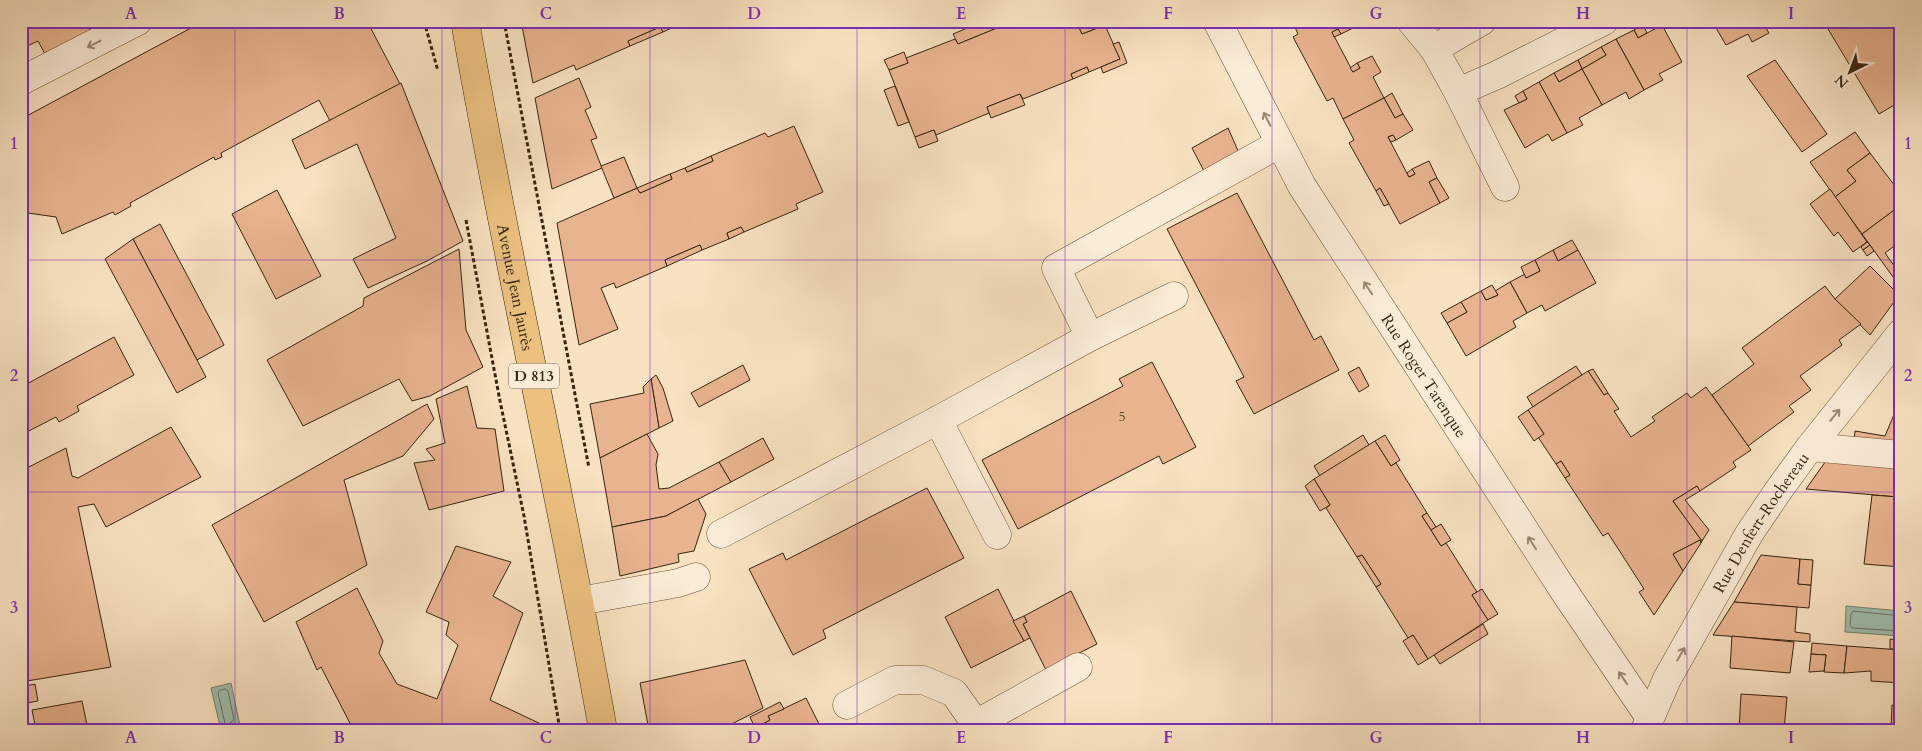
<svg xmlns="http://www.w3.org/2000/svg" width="1922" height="751" viewBox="0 0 1922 751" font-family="Cardo,serif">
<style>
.water{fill:#9ebeae;stroke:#75816e}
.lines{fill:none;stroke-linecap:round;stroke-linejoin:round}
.shore{stroke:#6a725e;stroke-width:1}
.building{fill:#e8b490;stroke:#37250e}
.minor-casing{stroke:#68543b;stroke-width:29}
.major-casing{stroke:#37250e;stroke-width:29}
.path{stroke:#37250e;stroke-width:3;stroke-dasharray:4 2.5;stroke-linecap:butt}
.minor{stroke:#fbecd7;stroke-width:28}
.major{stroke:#ecc180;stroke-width:28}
.oneway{stroke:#998872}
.grid{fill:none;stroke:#7b2cbf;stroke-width:1;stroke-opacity:0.55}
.labels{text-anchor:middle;stroke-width:4;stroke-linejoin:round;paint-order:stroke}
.number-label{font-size:14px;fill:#63492e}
.shield{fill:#fbecd7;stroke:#72614a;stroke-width:1}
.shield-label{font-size:15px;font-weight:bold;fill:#37250e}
.street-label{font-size:16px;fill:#37250e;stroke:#fbecd7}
.neatline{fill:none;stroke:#7b2cbf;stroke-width:2}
.grid-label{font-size:16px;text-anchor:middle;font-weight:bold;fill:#7b2cbf}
</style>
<rect width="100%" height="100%" fill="#f9e2c1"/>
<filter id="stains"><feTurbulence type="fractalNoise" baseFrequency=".004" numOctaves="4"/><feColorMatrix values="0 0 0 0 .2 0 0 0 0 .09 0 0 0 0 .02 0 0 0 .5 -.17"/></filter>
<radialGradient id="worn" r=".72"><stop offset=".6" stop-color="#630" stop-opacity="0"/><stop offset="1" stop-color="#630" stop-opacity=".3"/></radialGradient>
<g class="water">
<polygon points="1846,606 1901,611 1901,636 1845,632"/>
<polygon points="231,683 240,726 221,730 211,688"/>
</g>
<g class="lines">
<g class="shore">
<polyline points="1901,616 1853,611 1851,614 1850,625 1852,628 1901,631"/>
<polygon points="225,689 228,691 234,720 227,725 225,724 218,693 219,691"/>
</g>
</g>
<g class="building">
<polygon points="21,21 86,21 90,30 45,54 38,41 21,49"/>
<polygon points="204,21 367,21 400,84 330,121 319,100 221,153 222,157 215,160 214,157 130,203 131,206 115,215 113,212 62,234 56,217 21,212 21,119"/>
<polygon points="521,21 687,21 663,32 660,27 628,41 630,46 576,70 574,65 533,83"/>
<polygon points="984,21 1014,21 958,44 953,34"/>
<polygon points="1014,21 1076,21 1082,34 1105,25 1120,59 1089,72 1087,67 1071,74 1073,79 1023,99 1020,94 987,107 989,113 936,135 934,130 915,137 889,70 908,63 906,58 955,39 958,44"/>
<polygon points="1076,21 1104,21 1105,25 1082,34"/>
<polygon points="1292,21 1354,21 1357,26 1341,34 1338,29 1332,32 1353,72 1360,68 1357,63 1372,56 1381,72 1373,77 1384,98 1343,119 1333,98 1327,101 1293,37 1298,34"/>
<polygon points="1712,21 1762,21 1769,33 1752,42 1748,34 1726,45"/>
<polygon points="1843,21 1897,21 1901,27 1901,101 1879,114 1828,29"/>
<polygon points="1643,25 1647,33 1638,38 1634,30"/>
<polygon points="1662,25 1682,62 1659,74 1663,80 1644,90 1616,39 1634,30 1638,38"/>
<polygon points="660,27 663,32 630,46 628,41"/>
<polygon points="1338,29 1341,34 1334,37 1332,32"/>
<polygon points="1616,39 1644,90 1629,99 1626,92 1602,105 1582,69 1606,55 1601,47"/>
<polygon points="1119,42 1127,63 1103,73 1101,67 1120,59 1113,44"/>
<polygon points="1601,47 1606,55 1582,69 1578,60"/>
<polygon points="904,52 908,63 889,70 884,60"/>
<polygon points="1578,60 1582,69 1559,82 1554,73"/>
<polygon points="1775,60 1827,134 1802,152 1747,76"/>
<polygon points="1357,63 1360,68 1353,72 1350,68"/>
<polygon points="1087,67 1089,72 1073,79 1071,74"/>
<polygon points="1582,69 1602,105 1579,118 1583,125 1567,133 1539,82 1554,73 1559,82"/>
<polygon points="579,78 591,107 585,110 597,138 591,140 602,168 552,189 535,98"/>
<polygon points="1539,82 1567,133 1552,141 1548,134 1525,148 1504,110 1527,99 1523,91"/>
<polygon points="401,83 463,241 427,261 368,288 353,259 396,238 357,144 305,169 292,140"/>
<polygon points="895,86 909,122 898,126 884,90"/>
<polygon points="1523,91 1527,99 1519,103 1515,96"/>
<polygon points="1392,93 1403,114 1395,118 1384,98"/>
<polygon points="1020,94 1025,105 991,118 987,107"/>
<polygon points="1384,98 1395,118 1403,114 1413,130 1396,140 1393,135 1388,137 1409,177 1415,174 1412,169 1429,161 1437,178 1429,182 1440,203 1400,224 1380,188 1376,191 1349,143 1354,140 1343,119"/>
<polygon points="794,126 823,192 796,204 798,209 744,232 741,227 727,233 729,239 702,250 700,245 665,260 667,266 616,288 614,283 601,288 618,329 579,345 557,223 637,188 640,193 672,179 670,174 685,168 687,172 713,161 711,156 765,133 768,137"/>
<polygon points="1228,128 1239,153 1204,171 1192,148"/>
<polygon points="934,130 938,141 919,148 915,137"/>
<polygon points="1855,132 1870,153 1847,170 1856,181 1835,197 1810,162"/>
<polygon points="1393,135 1396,140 1391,142 1388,137"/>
<polygon points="1870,153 1901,194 1901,205 1862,234 1835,197 1856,181 1847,170"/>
<polygon points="711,156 713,161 687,172 685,168"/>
<polygon points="624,157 637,188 614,198 601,166"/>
<polygon points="1412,169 1415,174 1409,177 1407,173"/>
<polygon points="670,174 672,179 640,193 637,188"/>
<polygon points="1437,178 1449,198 1440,203 1429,182"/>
<polygon points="1380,188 1389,204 1384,206 1376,191"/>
<polygon points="1830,189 1867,242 1853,252 1838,232 1834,236 1810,204"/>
<polygon points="277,190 321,276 276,299 232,214"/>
<polygon points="1237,193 1314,340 1321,336 1339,370 1254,414 1236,381 1244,377 1167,229"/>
<polygon points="1901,205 1901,241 1885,253 1895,267 1901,263 1901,288 1862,234"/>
<polygon points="160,224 224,345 197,360 133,239"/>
<polygon points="741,227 744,232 729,239 727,233"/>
<polygon points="133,239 206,377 177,393 105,259"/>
<polygon points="1572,240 1578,250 1558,261 1553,250"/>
<polygon points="1867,242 1870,245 1863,250 1861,247"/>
<polygon points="700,245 702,250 667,266 665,260"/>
<polygon points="1870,245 1874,251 1867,256 1863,250"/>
<polygon points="459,249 466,330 483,367 430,396 412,401 399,379 303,426 267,360 363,306 364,298"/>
<polygon points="1553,250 1558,261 1578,250 1596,283 1545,311 1542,305 1527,313 1510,282 1525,274 1526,278 1540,271 1535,260"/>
<polygon points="1535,260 1540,271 1526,278 1521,267"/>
<polygon points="1870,266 1899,295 1870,335 1835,299"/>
<polygon points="1510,282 1527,313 1513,321 1516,327 1466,356 1447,323 1467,312 1461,302 1481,291 1486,300 1498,295 1495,291"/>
<polygon points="1492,285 1498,295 1486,300 1481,291"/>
<polygon points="1825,286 1835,299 1861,324 1839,340 1842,345 1800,376 1811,390 1789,406 1794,412 1748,446 1712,395 1754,364 1742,348"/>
<polygon points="1461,302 1467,312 1447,323 1441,313"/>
<polygon points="114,337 134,375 77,406 79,411 59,422 56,417 21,435 21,387"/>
<polygon points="1152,362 1196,447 1163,464 1159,456 1018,529 982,460 1123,386 1119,379"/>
<polygon points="743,365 750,380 699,407 691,393"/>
<polygon points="1576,366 1582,375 1533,407 1527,397"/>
<polygon points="1359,367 1369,386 1359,392 1348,373"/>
<polygon points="1593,369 1608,393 1604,395 1588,371"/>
<polygon points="1588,371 1604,395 1608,393 1619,409 1614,411 1631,437 1655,421 1652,417 1687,393 1691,398 1706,387 1751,450 1733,462 1736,467 1700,491 1697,486 1673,501 1702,541 1701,543 1700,540 1673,554 1683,571 1654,615 1639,592 1644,589 1608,533 1603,536 1565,478 1570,475 1561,461 1556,464 1538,437 1544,434 1528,410"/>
<polygon points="656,375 663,388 673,421 659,428 651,379"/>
<polygon points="651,379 659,428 600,458 590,404 644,393 643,387"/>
<polygon points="467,386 477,428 495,429 504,491 429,510 414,463 435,460 426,449 445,443 436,399"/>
<polygon points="1901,398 1901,447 1854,442 1855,431 1885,436"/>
<polygon points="427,404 434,419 403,456 344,480 367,565 264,622 212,525"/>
<polygon points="1528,410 1544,434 1534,441 1518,417"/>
<polygon points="171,427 201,477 106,527 94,504 78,507 111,667 21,682 21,471 66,448 72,476 78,478"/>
<polygon points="647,434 658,454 656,465 659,489 669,488 719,462 731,482 666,516 612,527 600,458"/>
<polygon points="1363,435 1369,445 1320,476 1314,466"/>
<polygon points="1385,435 1400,460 1391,466 1375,441"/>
<polygon points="763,438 774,459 731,482 719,462"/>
<polygon points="1375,441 1391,466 1396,463 1427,513 1422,516 1431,530 1441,546 1446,543 1477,592 1472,595 1488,620 1428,659 1413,635 1408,638 1376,587 1381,584 1362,555 1357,557 1326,508 1330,505 1314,479"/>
<polygon points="1828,458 1900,465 1898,497 1806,489"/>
<polygon points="1561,461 1570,475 1565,478 1556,464"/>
<polygon points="1314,479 1330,505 1320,511 1305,486"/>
<polygon points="1697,486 1700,491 1685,500 1709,530 1702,541 1673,501"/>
<polygon points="927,488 964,558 823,630 826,638 793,655 749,569 783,553 786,560"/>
<polygon points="1872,495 1898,497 1897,495 1901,495 1901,567 1864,564"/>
<polygon points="698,499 706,514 694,551 678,554 679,562 620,576 612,527 666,516"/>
<polygon points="1427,513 1436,527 1431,530 1422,516"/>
<polygon points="1441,524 1451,540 1441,546 1431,530"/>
<polygon points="1700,540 1701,543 1683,571 1673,554"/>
<polygon points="456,546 511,562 493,596 523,613 490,700 543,725 544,730 353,729 321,667 317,670 296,622 357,588 383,641 379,653 397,684 437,699 458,645 446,635 449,622 426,612"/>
<polygon points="1362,555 1381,584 1376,587 1357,557"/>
<polygon points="1761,555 1800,559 1798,584 1811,585 1809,608 1734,602"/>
<polygon points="1800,559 1813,560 1811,585 1798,584"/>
<polygon points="998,589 1024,641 971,668 945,617"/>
<polygon points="1482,589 1498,614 1488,620 1472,595"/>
<polygon points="1071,591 1097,644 1046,670 1023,624 1027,622 1024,616"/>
<polygon points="1734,602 1797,607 1795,632 1810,634 1810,642 1713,635"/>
<polygon points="1024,616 1027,622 1023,624 1030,638 1024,641 1013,621"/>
<polygon points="1483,624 1488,634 1440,664 1434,655"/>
<polygon points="1413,635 1428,659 1418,665 1403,641"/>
<polygon points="1732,636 1794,642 1790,673 1730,668"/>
<polygon points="1890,639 1897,640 1897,649 1890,649"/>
<polygon points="1812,643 1847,646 1844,673 1824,672 1826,655 1811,654"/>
<polygon points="1847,646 1901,650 1901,683 1871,681 1871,671 1844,673"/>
<polygon points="1811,654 1826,655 1824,671 1809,672"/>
<polygon points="745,660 763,708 720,730 649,730 640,683"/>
<polygon points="35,684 38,701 21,704 21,687"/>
<polygon points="1741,694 1787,697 1784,730 1739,730"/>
<polygon points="806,698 822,730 756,730 755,728 770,720 768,716"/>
<polygon points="82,701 88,730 36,730 32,710"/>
<polygon points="780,702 784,709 768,716 770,720 755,728 750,717"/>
<polygon points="1892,705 1901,706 1901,730 1891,730"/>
</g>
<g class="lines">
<defs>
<g id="minor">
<path id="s1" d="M1217,21l85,165 262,405 86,127"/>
<polyline points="1411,21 1434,49"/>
<polyline points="1482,21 1434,49 1458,92 1497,75 1604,21"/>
<polyline points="21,81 138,21"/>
<polyline points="1458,92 1505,187"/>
<polyline points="1090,337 1174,296"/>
<polyline points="938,420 997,535"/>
<polyline points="1810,447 1901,455"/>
<polyline points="721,534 938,420 1090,337 1056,268 1279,144"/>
<polyline points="580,601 678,583 696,577"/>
<polyline points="847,705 895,680 923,680 954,693 976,724 978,730"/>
<polyline points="976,724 1078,667"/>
<path id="s2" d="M1645,730l22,-51 82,-145 29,-43 32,-44 91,-114"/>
</g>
<g id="major">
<path id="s3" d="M465,21c41,237 96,472 138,709"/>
</g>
</defs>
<use href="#minor" class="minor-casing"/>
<use href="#major" class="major-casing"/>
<g class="path">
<polyline points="424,21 438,71"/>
<polyline points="504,21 589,468"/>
<polyline points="466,220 500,401 524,516 560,730"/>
</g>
<use href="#minor" class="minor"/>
<use href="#major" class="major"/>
</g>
<defs><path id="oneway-shaft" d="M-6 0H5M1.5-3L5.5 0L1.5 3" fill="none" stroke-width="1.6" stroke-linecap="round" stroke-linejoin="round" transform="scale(1.25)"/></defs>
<g class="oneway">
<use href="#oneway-shaft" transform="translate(94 44) rotate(153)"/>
<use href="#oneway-shaft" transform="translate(1267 119) rotate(-117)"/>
<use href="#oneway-shaft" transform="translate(1368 288) rotate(-123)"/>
<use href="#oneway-shaft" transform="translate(1835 415) rotate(-51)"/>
<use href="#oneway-shaft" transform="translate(1532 543) rotate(-123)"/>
<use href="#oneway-shaft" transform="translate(1681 654) rotate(-60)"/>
<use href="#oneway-shaft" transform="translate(1623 678) rotate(-124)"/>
</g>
<path class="grid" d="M235,21v709M442,21v709M650,21v709M857,21v709M1065,21v709M1272,21v709M1480,21v709M1687,21v709M21,260h1880M21,492h1880"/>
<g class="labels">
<g class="number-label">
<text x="1122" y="421">5</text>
</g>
<rect class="shield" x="509" y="363.5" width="50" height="25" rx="4"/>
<g class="shield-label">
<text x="534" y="381">D 813</text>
</g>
<g class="street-label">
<text dy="6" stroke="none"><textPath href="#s3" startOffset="271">Avenue Jean Jaurès</textPath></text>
<text dy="6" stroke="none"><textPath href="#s1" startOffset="411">Rue Roger Tarenque</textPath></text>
<text dy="6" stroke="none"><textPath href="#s2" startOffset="238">Rue Denfert-Rochereau</textPath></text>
</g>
</g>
<rect width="1922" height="751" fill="none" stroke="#f9e2c1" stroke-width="55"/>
<g transform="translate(1850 72) rotate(222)" stroke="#fbecd7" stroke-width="4" paint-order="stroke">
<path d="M0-4L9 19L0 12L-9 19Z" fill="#37250e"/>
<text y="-8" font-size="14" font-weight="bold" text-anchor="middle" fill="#37250e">N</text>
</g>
<rect x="28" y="28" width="1866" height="696" class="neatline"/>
<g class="grid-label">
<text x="131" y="19">A</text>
<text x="339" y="19">B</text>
<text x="546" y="19">C</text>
<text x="754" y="19">D</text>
<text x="961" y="19">E</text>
<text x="1168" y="19">F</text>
<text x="1376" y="19">G</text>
<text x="1583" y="19">H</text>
<text x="1791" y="19">I</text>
<text x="14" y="149">1</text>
<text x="1908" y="149">1</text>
<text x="14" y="381">2</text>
<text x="1908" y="381">2</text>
<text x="14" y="613">3</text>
<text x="1908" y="613">3</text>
<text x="131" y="743">A</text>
<text x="339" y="743">B</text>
<text x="546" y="743">C</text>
<text x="754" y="743">D</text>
<text x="961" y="743">E</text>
<text x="1168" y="743">F</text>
<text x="1376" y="743">G</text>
<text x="1583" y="743">H</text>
<text x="1791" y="743">I</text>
</g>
<rect width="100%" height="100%" filter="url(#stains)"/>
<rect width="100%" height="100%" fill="url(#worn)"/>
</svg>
